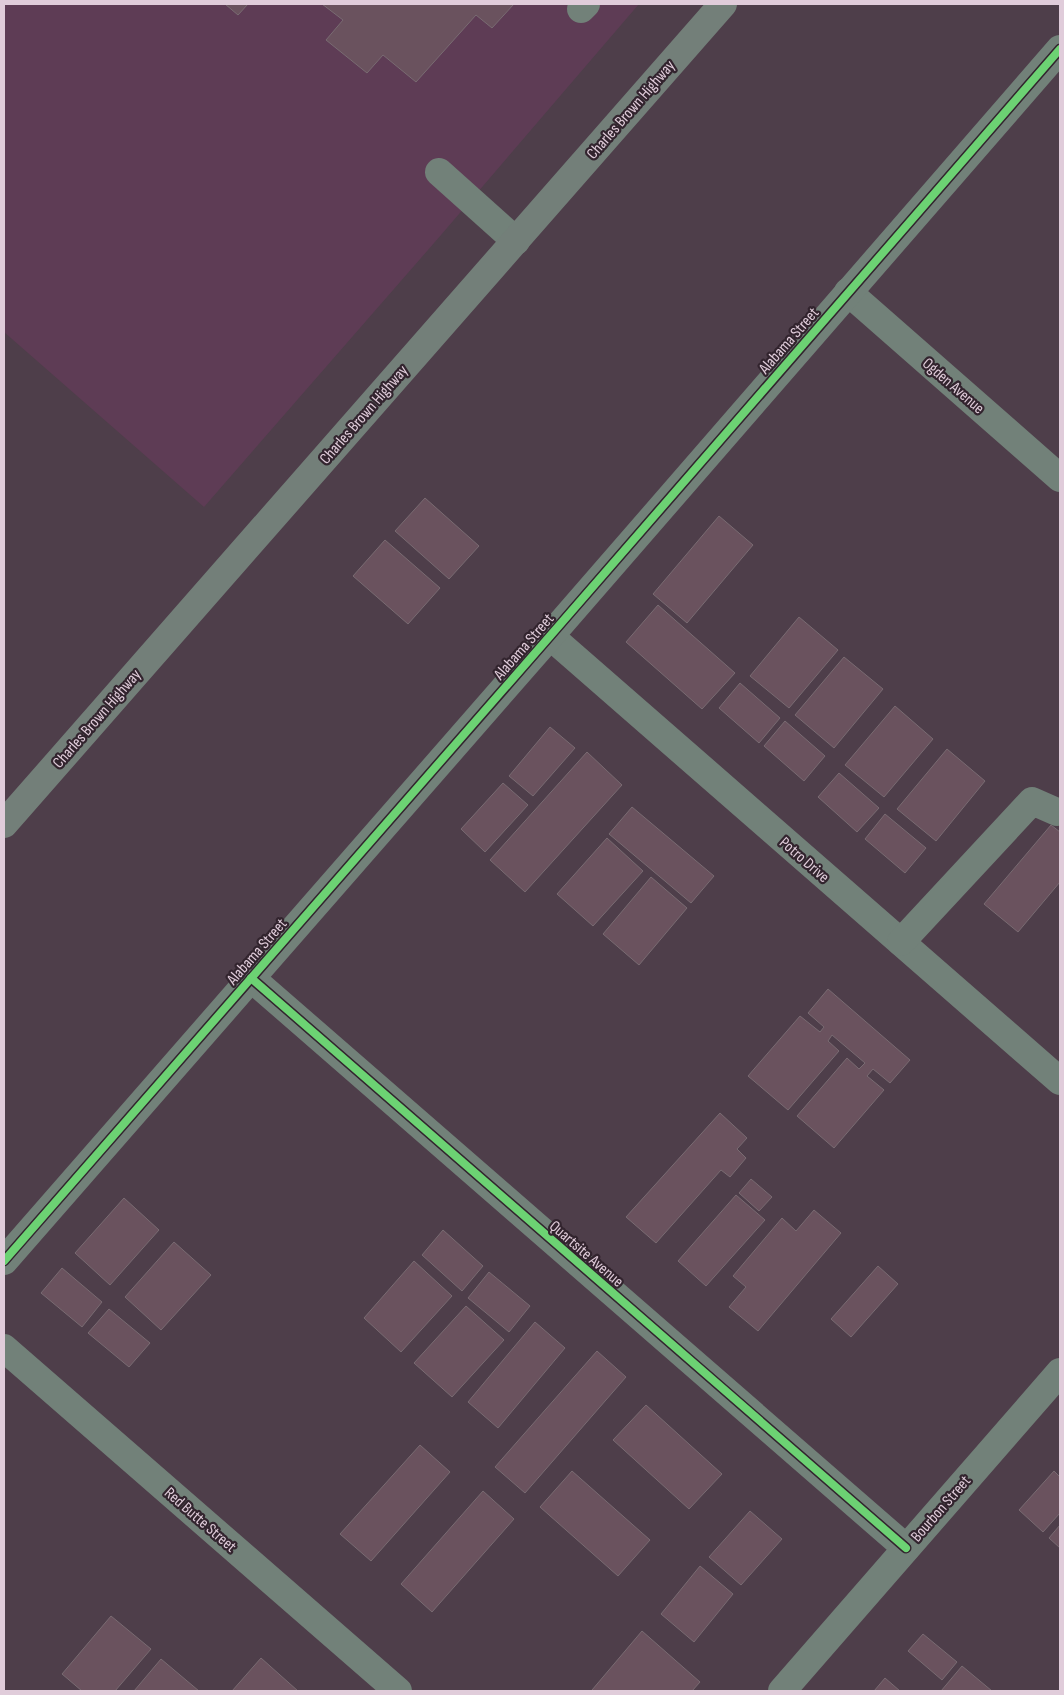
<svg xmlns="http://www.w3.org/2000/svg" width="1064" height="1695" viewBox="0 0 1064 1695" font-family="'Sofia Sans Condensed',sans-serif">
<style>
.built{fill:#5e3c55}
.building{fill:#6a525e;stroke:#796b72}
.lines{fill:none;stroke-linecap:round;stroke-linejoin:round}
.minor{stroke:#728179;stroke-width:28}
.major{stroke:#737f79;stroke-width:28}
.cycleway-casing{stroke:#32242e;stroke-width:11}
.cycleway{stroke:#6cd273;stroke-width:8}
.labels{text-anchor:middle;stroke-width:4.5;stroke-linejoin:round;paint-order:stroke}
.street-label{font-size:16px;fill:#e0ccda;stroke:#32242e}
</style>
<rect width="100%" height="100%" fill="#4e3e4a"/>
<polygon class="built" points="4,4 639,4 441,235 204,507 4,332"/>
<g class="building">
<polygon points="225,4 248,4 238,15"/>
<polygon points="322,4 514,4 492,28 476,15 416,82 383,55 367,73 326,40 343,20"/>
<polygon points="425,498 479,546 449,579 395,531"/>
<polygon points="719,516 753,545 687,623 653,594"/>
<polygon points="385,540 440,588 408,624 353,576"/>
<polygon points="658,605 735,673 702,709 626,642"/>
<polygon points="799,617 838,650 789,708 750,676"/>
<polygon points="844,657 883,689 834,748 795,715"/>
<polygon points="740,683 780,718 759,743 719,708"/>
<polygon points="895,706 933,739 884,797 845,765"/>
<polygon points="785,721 825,756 804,781 764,746"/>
<polygon points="550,727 575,748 533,796 509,776"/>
<polygon points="947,749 985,781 936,841 897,809"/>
<polygon points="587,752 622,785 525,892 490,860"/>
<polygon points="839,773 879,808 857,832 818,797"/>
<polygon points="503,783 528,805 485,852 461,829"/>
<polygon points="632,807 714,876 691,903 609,834"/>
<polygon points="885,814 926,848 905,873 865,839"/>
<polygon points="1051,825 1060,832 1060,882 1018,932 984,904"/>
<polygon points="607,838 643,871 593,926 557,894"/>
<polygon points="651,877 687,908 639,965 603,934"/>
<polygon points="828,989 910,1060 890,1083 873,1069 867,1076 884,1090 834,1148 797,1116 847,1058 859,1069 865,1063 832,1035 828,1041 839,1051 788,1110 748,1076 800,1016 820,1032 824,1027 808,1013"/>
<polygon points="720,1113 747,1138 737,1149 746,1158 730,1177 721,1170 656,1243 626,1217"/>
<polygon points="751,1179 772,1197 759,1211 739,1193"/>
<polygon points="736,1195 765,1220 706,1286 678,1261"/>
<polygon points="124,1198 159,1230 110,1285 75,1253"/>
<polygon points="814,1210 841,1233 758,1331 729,1307 746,1287 733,1276 782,1218 796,1231"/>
<polygon points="443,1230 483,1266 462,1291 422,1255"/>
<polygon points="174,1242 211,1275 161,1330 125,1297"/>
<polygon points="414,1261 452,1296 401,1352 364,1318"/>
<polygon points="878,1266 898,1284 851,1337 831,1319"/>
<polygon points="62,1268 102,1302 82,1327 41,1293"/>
<polygon points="489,1272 530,1306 509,1332 468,1298"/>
<polygon points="466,1306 504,1340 452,1397 414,1363"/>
<polygon points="109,1309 150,1343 129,1367 88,1333"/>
<polygon points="535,1322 565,1348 498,1428 468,1402"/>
<polygon points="597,1351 626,1377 525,1493 495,1467"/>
<polygon points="646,1405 722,1474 689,1509 613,1440"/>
<polygon points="420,1445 450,1472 371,1561 340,1534"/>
<polygon points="572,1471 650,1540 618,1576 540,1507"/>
<polygon points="1054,1471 1060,1477 1060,1513 1043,1532 1019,1510"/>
<polygon points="483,1491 514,1519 432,1612 401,1584"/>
<polygon points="750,1511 782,1539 741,1585 709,1557"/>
<polygon points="1060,1525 1060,1548 1049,1538"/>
<polygon points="700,1566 733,1594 694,1642 661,1614"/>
<polygon points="111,1616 151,1649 115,1691 82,1691 62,1674"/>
<polygon points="642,1631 700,1682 692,1691 593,1691 592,1690"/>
<polygon points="923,1634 957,1662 942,1680 908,1651"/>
<polygon points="261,1658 298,1691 232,1691"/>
<polygon points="161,1659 199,1691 134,1691"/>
<polygon points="962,1666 992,1691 941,1691"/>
<polygon points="885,1678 900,1691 874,1691"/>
</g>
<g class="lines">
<g class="minor">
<polyline points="581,9 586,4"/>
<polyline points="439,172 516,241"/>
<polyline points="848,292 1060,478"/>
<polyline points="550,636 1060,1081"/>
<polyline points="901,942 1032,801 1057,812"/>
<polyline points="251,978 906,1548"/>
<polyline points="4,1261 550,636 1060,49"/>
<polyline points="4,1348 398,1691"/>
<polyline points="782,1691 1060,1372"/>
</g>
<polyline class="major" points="4,824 723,4"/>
<defs>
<g id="cycleway">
<polyline points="251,978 906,1548"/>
<polyline points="4,1261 550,636 1060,49"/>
</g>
</defs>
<use href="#cycleway" class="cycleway-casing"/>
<use href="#cycleway" class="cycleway"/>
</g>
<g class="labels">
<g class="street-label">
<text transform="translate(630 109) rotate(-49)" y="6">Charles Brown Highway</text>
<text transform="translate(788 340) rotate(-49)" y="6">Alabama Street</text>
<text transform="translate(954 385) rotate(41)" y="6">Ogden Avenue</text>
<text transform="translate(363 414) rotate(-49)" y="6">Charles Brown Highway</text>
<text transform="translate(523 646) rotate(-49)" y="6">Alabama Street</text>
<text transform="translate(96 718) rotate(-49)" y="6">Charles Brown Highway</text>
<text transform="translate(805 859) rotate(41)" y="6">Potro Drive</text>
<text transform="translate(256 951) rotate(-49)" y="6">Alabama Street</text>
<text transform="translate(587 1253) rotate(41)" y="6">Quartsite Avenue</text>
<text transform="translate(940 1508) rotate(-49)" y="6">Bourbon Street</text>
<text transform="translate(201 1519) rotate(41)" y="6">Red Butte Street</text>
</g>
</g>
<rect width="1064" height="1695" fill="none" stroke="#e0ccda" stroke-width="10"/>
</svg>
